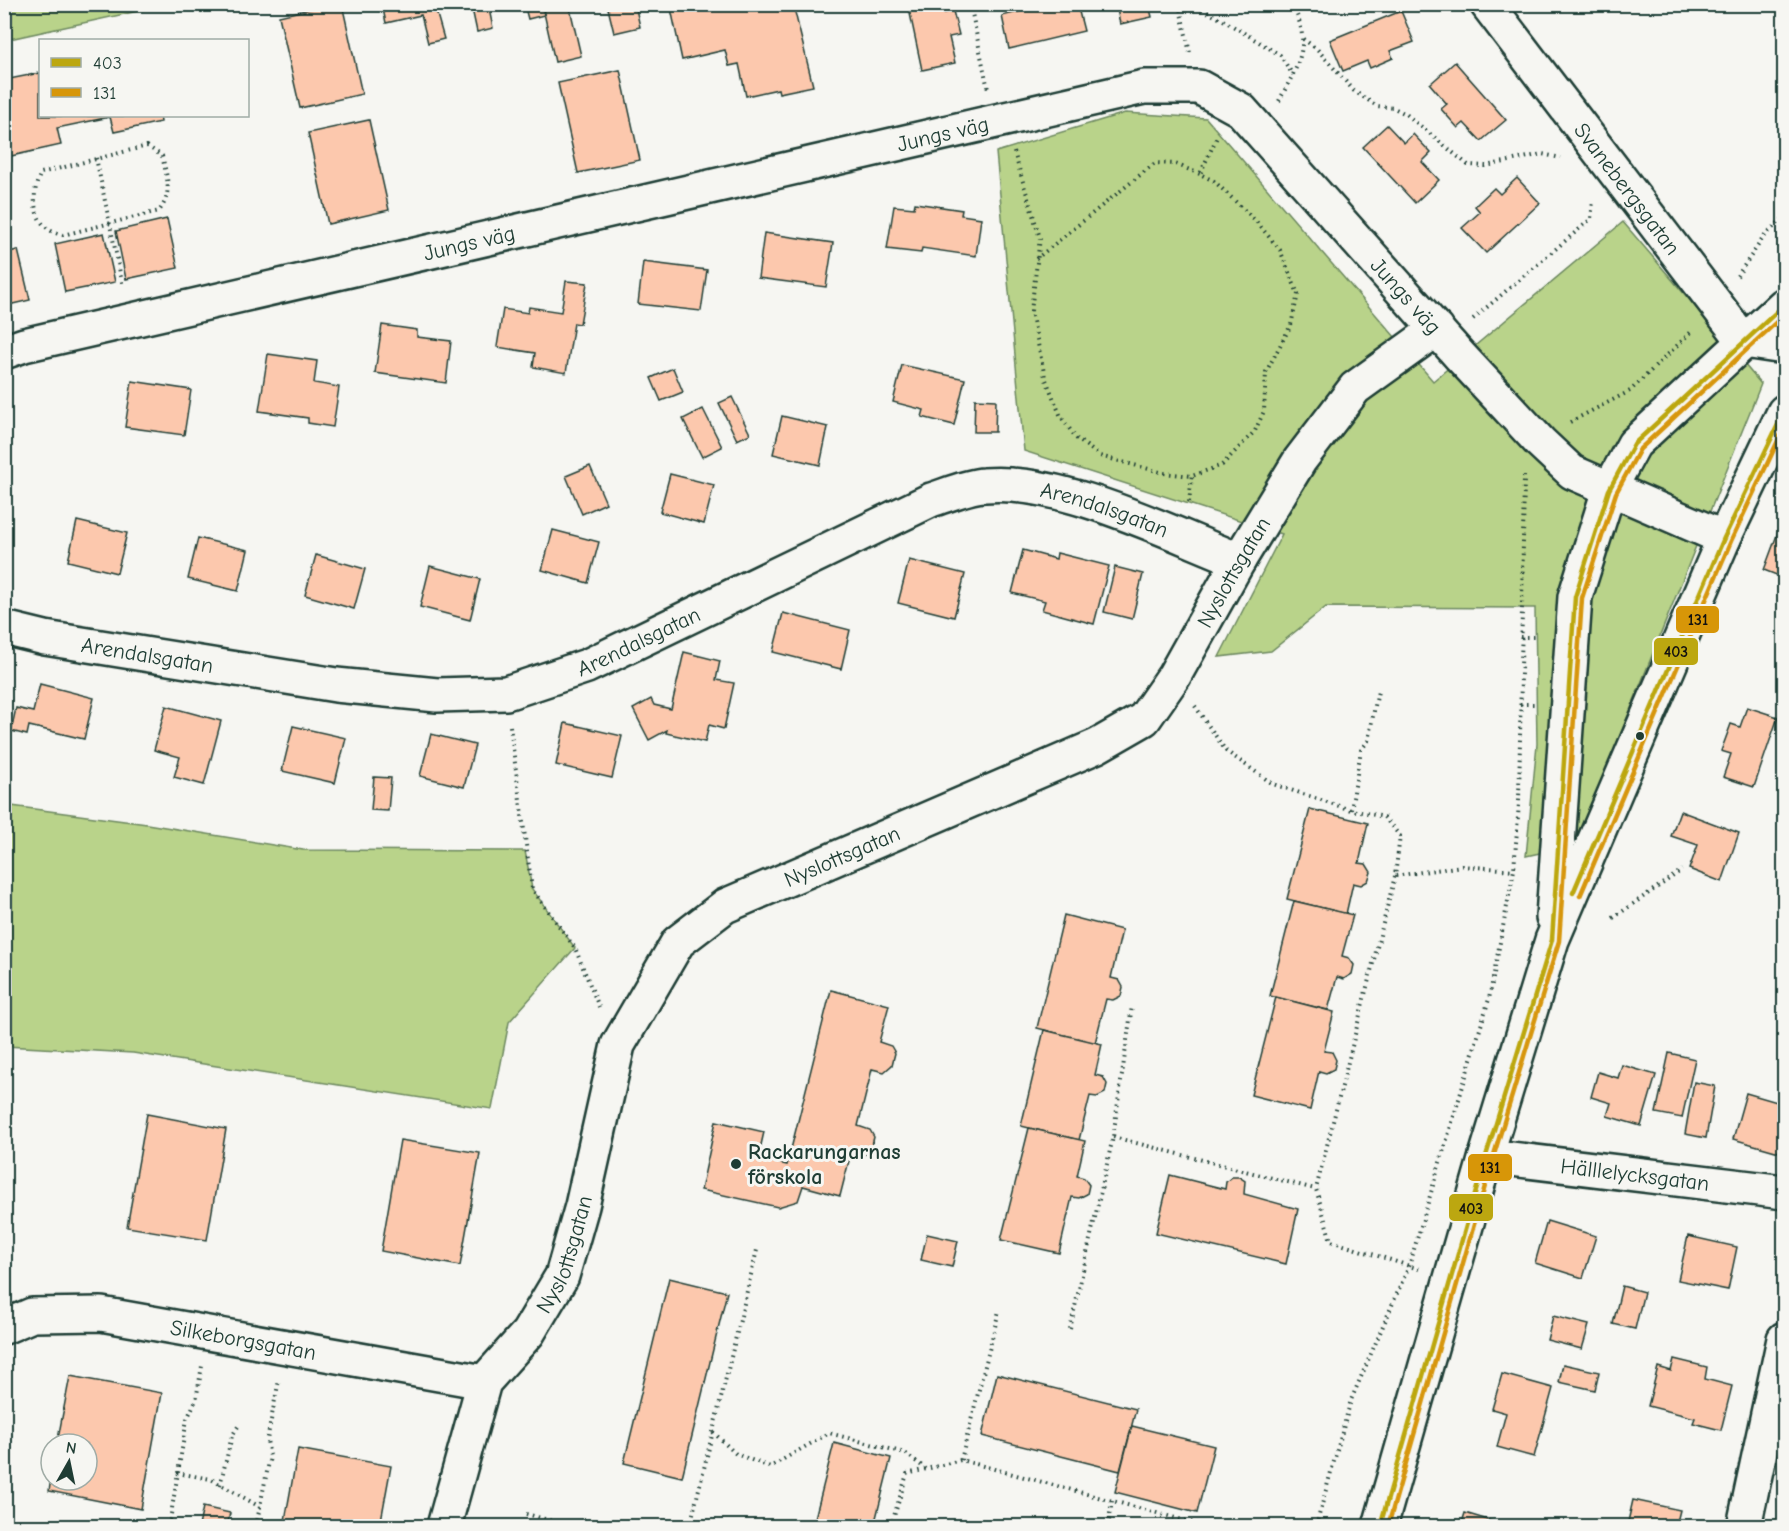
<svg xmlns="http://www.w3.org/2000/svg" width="1789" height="1531" viewBox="0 0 1789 1531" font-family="'Comic Neue',sans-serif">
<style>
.green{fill:#b9d38a;stroke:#6c885f;stroke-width:1.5}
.building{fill:#fcc8ad;stroke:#1f3d34;stroke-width:1.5}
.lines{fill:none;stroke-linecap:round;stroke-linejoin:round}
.street-casing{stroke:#1f3d34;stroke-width:38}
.path{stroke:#1f3d34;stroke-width:4;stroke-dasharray:1.5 4.5;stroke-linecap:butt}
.street{stroke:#f6f6f2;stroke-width:33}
.bus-1-casing{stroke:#f6f6f2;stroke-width:9}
.bus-2-casing{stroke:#f6f6f2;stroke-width:9}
.bus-1{stroke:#bca710;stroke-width:4.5}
.bus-2{stroke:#d79608;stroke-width:4.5}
.bus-dot{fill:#1f3d34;stroke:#f6f6f2;stroke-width:2}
.labels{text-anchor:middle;stroke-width:6;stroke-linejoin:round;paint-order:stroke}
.street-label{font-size:22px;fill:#1f3d34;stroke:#f6f6f2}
.poi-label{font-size:22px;font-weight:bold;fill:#1f3d34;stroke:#f6f6f2;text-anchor:start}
.line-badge{stroke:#f6f6f2;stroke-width:2}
.pale-badge-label{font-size:16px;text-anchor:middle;font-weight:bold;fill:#111}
</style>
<rect width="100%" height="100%" fill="#f6f6f2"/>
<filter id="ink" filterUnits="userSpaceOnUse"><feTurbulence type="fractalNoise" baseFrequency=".0167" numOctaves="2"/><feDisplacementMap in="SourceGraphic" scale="12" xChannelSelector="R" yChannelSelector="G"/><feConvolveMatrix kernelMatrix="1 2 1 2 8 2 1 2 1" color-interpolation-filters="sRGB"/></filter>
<g filter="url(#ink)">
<g class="green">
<polygon points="5,4 166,4 166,5 5,40"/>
<polygon points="1125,113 1206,118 1433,381 1623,222 1761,384 1576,845 1526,856 1537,744 1535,608 1326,607 1271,651 1219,657 1282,534 1024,451 996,152"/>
<polygon points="4,805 147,824 303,850 525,851 532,889 575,948 509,1022 492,1109 133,1053 5,1046"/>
</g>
<g class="building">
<polygon points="331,4 342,4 362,94 300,108 279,16"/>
<polygon points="382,4 434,4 444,39 428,43 421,15 386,23"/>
<polygon points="434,4 468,4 436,12"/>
<polygon points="471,4 488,4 493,28 477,32"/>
<polygon points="524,4 542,4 544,15 528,19"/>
<polygon points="542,4 569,4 581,56 555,62"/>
<polygon points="607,4 635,4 640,27 614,33"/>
<polygon points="670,4 714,4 715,7 729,4 793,4 813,86 779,93 778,89 746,96 739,64 729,66 725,50 682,60"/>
<polygon points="908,4 942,4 944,13 953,11 959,35 949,37 955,63 922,70"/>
<polygon points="1025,4 1077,4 1084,31 1009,49 1002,16 1026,10"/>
<polygon points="1116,4 1149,4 1152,17 1120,24"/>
<polygon points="1401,11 1414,42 1390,51 1393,58 1370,68 1367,61 1343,71 1330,40"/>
<polygon points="1455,62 1506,120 1481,141 1464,123 1458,128 1441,109 1447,104 1430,84"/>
<polygon points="620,70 640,160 578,173 558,83"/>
<polygon points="40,73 40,116 160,116 161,122 114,132 110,117 57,128 61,145 11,156 4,126 4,80"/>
<polygon points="369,120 389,210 328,224 308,133"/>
<polygon points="1387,125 1404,143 1413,134 1431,153 1422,162 1439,180 1415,203 1363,147"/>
<polygon points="1517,178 1540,203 1486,253 1462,228 1480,212 1475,206 1494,188 1500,194"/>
<polygon points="915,203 962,210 961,215 981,218 976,256 922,248 921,253 887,249 894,206 914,208"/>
<polygon points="167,219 178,268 126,279 116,231"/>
<polygon points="104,233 115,282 65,292 55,244"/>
<polygon points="764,233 833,243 826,287 758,278"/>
<polygon points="18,250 30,300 4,306 4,253"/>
<polygon points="643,262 707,270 701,311 638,304"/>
<polygon points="566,281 587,283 580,324 574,323 566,373 533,367 535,353 497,347 503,309 528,313 529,307 561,312"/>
<polygon points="382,325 417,330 417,337 451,341 446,383 375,373"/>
<polygon points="268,354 317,361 314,383 339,387 333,427 308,423 308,418 259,411"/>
<polygon points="902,365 965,379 954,425 922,417 924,410 893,402"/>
<polygon points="673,368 683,392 661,401 651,378"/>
<polygon points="132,381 191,390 184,435 125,427"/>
<polygon points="732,397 750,434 737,440 719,403"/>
<polygon points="975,399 996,400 995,432 974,432"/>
<polygon points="703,409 722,447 702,457 683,419"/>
<polygon points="782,416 828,427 820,465 773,454"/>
<polygon points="590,466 606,503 582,514 566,476"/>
<polygon points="670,474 714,485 704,524 660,512"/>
<polygon points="1784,516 1784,578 1764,570"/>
<polygon points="77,521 127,533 117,573 68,561"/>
<polygon points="553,530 599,542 588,583 542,570"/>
<polygon points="198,538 248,550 238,591 188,579"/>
<polygon points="1023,550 1056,559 1057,553 1109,566 1094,624 1042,610 1045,601 1012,593"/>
<polygon points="316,555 365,569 354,609 305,595"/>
<polygon points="909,560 965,574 954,617 898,603"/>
<polygon points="430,566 480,579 470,620 420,607"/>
<polygon points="1115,567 1143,574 1132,619 1104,612"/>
<polygon points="783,613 850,630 841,669 773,652"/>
<polygon points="684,652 720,661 716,680 734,683 724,729 709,725 705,742 666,733 667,730 649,740 633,709 651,699 654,705 671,709"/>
<polygon points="40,684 94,698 84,739 29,726 27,735 11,731 16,708 33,712"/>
<polygon points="166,706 221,721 204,785 174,777 180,757 154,750"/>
<polygon points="1747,707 1778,717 1754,787 1723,777 1731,754 1721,751 1731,724 1740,727"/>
<polygon points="565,723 622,736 612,778 556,765"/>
<polygon points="293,726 346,738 335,783 282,771"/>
<polygon points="431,734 475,745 464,787 420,776"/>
<polygon points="374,777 391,778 388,811 371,810"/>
<polygon points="1310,809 1368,823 1359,863 1366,864 1371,872 1368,881 1361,885 1353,883 1346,914 1287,899"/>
<polygon points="1680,811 1739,833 1722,882 1689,869 1698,845 1671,836"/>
<polygon points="1294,901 1353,915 1342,956 1349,958 1354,965 1352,974 1344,979 1337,977 1328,1010 1270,996"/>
<polygon points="1064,915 1122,930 1111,978 1119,980 1123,987 1121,996 1113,1000 1106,999 1095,1043 1037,1028"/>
<polygon points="831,990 889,1005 879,1042 891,1046 895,1053 892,1065 884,1072 872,1069 858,1126 870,1130 874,1137 871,1149 863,1156 851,1153 840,1196 803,1186 798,1201 778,1207 701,1190 716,1121 764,1132 758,1158 787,1165"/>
<polygon points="1276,997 1334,1012 1324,1051 1332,1052 1336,1060 1334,1069 1326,1073 1319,1071 1310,1110 1251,1095"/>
<polygon points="1044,1030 1102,1044 1095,1075 1103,1077 1107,1084 1105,1093 1097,1097 1090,1096 1079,1140 1021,1126"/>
<polygon points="1669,1053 1695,1059 1682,1118 1656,1113"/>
<polygon points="1622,1065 1656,1075 1641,1126 1607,1116 1611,1103 1591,1097 1598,1072 1618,1078"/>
<polygon points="1694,1082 1715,1086 1706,1138 1685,1134"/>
<polygon points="1746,1093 1784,1104 1784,1132 1779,1152 1733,1139"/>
<polygon points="147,1114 226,1129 207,1240 127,1227"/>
<polygon points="1029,1128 1085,1141 1077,1176 1084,1178 1089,1185 1087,1194 1079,1198 1072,1197 1059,1253 1001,1240"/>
<polygon points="400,1140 480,1153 460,1266 381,1251"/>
<polygon points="1170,1175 1225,1189 1226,1182 1232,1177 1239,1177 1245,1181 1244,1194 1298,1209 1286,1264 1156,1233"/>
<polygon points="1547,1221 1596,1236 1583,1278 1535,1263"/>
<polygon points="927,1234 958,1241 952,1267 921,1260"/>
<polygon points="1688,1236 1737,1247 1728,1290 1678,1280"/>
<polygon points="669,1278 727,1292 682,1477 624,1463"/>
<polygon points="1622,1286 1644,1292 1635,1329 1613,1324"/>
<polygon points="1553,1316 1589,1325 1582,1349 1547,1340"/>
<polygon points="1674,1359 1707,1367 1705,1379 1732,1386 1721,1430 1693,1423 1695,1418 1648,1406 1658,1367 1671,1371"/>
<polygon points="1563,1364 1599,1372 1595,1390 1559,1382"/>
<polygon points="997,1374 1136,1409 1120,1471 982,1436"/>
<polygon points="1502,1374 1553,1388 1534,1457 1497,1447 1506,1413 1492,1409"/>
<polygon points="70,1376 162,1393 141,1509 49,1491 51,1479 87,1480 87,1444 57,1444"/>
<polygon points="1132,1426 1214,1446 1197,1513 1115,1492"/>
<polygon points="834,1443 891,1458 874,1526 813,1526"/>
<polygon points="298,1449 391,1466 380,1526 284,1526"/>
<polygon points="1633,1500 1680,1510 1676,1526 1627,1526"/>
<polygon points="203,1507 230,1513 227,1526 199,1526"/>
<polygon points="1465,1513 1508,1526 1461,1526"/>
</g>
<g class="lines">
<defs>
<g id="street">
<path id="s1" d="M1487,4l257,337 40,6"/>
<path id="s2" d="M4,352l20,-7 1120,-258h55l42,23 219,246 80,86 32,30 152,66"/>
<path id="s3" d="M4,628l41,10 291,47 101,10 69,-2 81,-27 344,-166c16,-5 36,-14 53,-15 77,-7 183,47 255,75"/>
<polyline points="1553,917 1575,597 1609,490 1634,444 1784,305"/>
<path id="s4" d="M1486,1156l298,36"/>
<path id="s5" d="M4,1327l28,-12 69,-1 383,68"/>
<path id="s6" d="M444,1526l40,-144 44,-49 34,-57 20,-70 36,-161 60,-103 47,-36 372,-160 47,-27 30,-43 65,-116 61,-100 55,-72 82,-59"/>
<polyline points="1380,1526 1486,1156 1552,940 1724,538 1784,412"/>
<polyline points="1744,1526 1784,1339"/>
</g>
</defs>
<use href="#street" class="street-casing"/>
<g class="path">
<polyline points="970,4 988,89"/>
<polyline points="1179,4 1190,53"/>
<polyline points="1191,4 1223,20 1280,55 1293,75"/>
<polyline points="818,7 827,4"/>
<polyline points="1303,39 1317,49 1354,91 1377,106 1394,108 1406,114 1468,165 1486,166 1542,154 1561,158"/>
<path d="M1279,101c19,-36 34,-56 13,-97"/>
<path d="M147,146l15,10c5,21 11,37 -3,55l-96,24c-30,-5 -34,-39 -22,-62z"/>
<polyline points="1014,152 1040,238 1031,311 1045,377 1061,417 1077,439 1100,456 1164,473 1192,476 1222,465 1255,431 1264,411 1266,372 1291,325 1298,294 1280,250 1255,220 1214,181 1200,174 1217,137"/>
<polyline points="96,158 123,287"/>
<polyline points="1036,259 1155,163 1175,164 1200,174"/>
<polyline points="1737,276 1766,234 1784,218"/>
<polyline points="1473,319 1591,219 1593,201"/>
<polyline points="1570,422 1630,391 1692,331"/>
<polyline points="1189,502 1192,476"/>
<polyline points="1520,637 1538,637"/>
<polyline points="1520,704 1534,704"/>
<polyline points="1195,706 1226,751 1273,784 1351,810 1384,817 1400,836 1395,876 1462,866 1514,870"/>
<polyline points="510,726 532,889 575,948 599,1007"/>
<polyline points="1351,810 1361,750 1368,741 1378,691"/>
<polyline points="1395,876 1316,1189 1331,1241 1419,1269"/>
<polyline points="1613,918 1682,870"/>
<polyline points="1113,1137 1315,1189"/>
<polyline points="1070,1329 1113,1137 1132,1006"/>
<polyline points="713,1432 736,1454 770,1467 829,1433 905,1453 926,1469"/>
<polyline points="961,1460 999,1311"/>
<polyline points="177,1473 211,1479 260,1507"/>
<polyline points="220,1485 232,1436 239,1425"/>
<polyline points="526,1514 571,1526"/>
<polyline points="169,1526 187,1419 196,1400 202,1366"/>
<polyline points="256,1526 270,1457 267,1440 279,1380"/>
<polyline points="690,1526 757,1250"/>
<polyline points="891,1526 907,1474 961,1460 1205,1526"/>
<polyline points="1108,1526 1112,1501"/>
<polyline points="1316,1526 1351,1400 1409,1266 1489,999 1514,870 1519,803 1524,476"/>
</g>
<use href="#street" class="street"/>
<defs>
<g id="bus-1">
<polyline points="1573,893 1724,538 1784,412"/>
<polyline points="1380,1526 1486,1156 1552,940 1575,597 1609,490 1634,444 1784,305"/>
</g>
<g id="bus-2">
<polyline points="1580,896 1731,541 1784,428"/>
<polyline points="1388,1526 1493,1158 1559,941 1582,598 1616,493 1640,449 1784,315"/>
</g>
</defs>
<use href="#bus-1" class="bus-1-casing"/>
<use href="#bus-2" class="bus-2-casing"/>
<use href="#bus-1" class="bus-1"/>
<use href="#bus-2" class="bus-2"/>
</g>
</g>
<g class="bus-dot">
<circle cx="1640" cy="736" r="5"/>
<circle cx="736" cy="1164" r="6"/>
</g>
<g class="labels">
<g class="street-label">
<text dy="8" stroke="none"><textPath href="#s2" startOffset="964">Jungs väg</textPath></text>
<text dy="8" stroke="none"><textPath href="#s1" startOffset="232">Svanebergsgatan</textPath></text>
<text dy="8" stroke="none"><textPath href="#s2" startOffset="478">Jungs väg</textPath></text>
<text dy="8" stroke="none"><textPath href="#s2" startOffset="1522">Jungs väg</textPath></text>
<text dy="8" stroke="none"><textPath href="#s3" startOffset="1154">Arendalsgatan</textPath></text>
<text dy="8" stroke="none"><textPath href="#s6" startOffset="1329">Nyslottsgatan</textPath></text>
<text dy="8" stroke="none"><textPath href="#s3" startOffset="650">Arendalsgatan</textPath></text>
<text dy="8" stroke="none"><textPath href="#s3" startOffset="146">Arendalsgatan</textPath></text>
<text dy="8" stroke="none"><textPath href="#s6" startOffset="825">Nyslottsgatan</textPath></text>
<text dy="8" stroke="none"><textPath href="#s4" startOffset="150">Hälllelycksgatan</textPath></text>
<text dy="8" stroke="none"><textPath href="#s6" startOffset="303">Nyslottsgatan</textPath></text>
<text dy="8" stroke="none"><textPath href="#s5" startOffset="244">Silkeborgsgatan</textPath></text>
</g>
<g class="poi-label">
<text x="748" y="1159">Rackarungarnas<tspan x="748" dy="25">förskola</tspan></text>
</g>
</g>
<g class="line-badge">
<rect x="1675" y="605" width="45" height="29" rx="6" fill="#d79608"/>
<rect x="1653" y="637" width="46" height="29" rx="6" fill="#bca710"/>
<rect x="1467" y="1153" width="46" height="29" rx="6" fill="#d79608"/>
<rect x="1448" y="1193" width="46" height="29" rx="6" fill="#bca710"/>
</g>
<g class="pale-badge-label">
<text x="1698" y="625">131</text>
<text x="1676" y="657">403</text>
<text x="1490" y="1173">131</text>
<text x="1471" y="1214">403</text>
</g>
<rect width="1789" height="1531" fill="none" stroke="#f6f6f2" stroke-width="24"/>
<rect x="12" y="12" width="1765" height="1507" fill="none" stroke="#1f3d34" stroke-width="2" filter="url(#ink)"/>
<rect x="39" y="39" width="210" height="78" fill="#f6f6f2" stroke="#a0aca6" stroke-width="1.5"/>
<rect x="51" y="58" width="30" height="9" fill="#bca710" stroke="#a0aca6" stroke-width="1.5"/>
<text x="93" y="69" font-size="18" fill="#1f3d34">403</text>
<rect x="51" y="88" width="30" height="9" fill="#d79608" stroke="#a0aca6" stroke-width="1.5"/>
<text x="93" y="99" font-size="18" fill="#1f3d34">131</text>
<g transform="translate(69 1462) rotate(9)"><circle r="28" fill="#f6f6f2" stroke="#a0aca6" stroke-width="1.5"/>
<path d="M0-4.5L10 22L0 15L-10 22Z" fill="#1f3d34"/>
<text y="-9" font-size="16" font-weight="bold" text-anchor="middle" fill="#1f3d34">N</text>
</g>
</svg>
